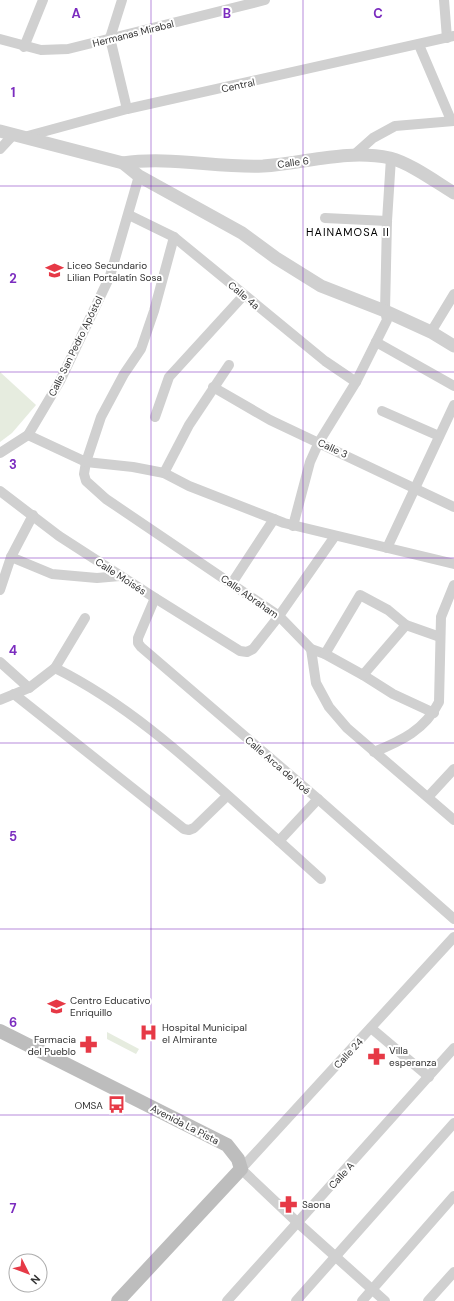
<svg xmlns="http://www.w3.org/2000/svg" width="454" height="1301" viewBox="0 0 454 1301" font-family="'DM Sans',sans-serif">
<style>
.green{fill:#e6ecdf}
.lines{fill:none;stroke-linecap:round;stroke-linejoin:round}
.minor{stroke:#d0d0d0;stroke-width:10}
.tertiary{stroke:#d0d0d0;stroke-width:13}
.secondary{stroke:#bdbdbd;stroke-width:14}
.grid{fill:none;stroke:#7b2cbf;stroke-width:1;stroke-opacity:0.55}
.labels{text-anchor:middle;stroke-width:4;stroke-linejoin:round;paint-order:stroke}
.street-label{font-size:10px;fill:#333;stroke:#fff}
.poi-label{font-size:10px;fill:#333;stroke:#fff;text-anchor:start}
.neighbourhood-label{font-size:11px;letter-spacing:1px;fill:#000;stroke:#fff}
.grid-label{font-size:13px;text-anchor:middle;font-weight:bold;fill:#7b2cbf;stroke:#fff;stroke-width:4;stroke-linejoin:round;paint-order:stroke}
</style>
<rect width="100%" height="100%" fill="#fff"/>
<g class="green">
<polygon points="0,372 36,405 12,433 0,442"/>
<polygon points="107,1032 139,1049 136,1054 107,1039"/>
</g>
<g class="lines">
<g class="minor">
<polyline points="122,0 110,38 127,109"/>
<polyline points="444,0 447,38"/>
<polyline points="0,39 41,50 68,49 265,0"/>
<polyline points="419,45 451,120"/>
<polyline points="24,47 43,0"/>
<polyline points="24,137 127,109 454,36"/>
<polyline points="0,149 14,134"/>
<polyline points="355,154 373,138 395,126 454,121"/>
<polyline points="129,215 174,237 325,361 356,382"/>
<polyline points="325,218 387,221"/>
<polyline points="174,237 154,311 141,349 124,374 101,417 86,462 84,474 86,481 106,499 279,616 311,649 325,654 363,675 393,694 434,713"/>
<polyline points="431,332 454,294"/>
<polyline points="376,342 454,386"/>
<polyline points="213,387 270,420 454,507"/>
<polyline points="382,411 439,436"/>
<polyline points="155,417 169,377 244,295"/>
<polyline points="28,435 86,462 133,467 164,473 189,486 284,523 454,564"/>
<polyline points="0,453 28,435 60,381 110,276 139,176"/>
<polyline points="164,473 189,425 229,365"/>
<polyline points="0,491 59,536 155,598 240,651 247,652 253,649 279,616 335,536"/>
<polyline points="293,526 310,462 319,442 356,382 387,320 385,311 387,221 391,158"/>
<polyline points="387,548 454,405"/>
<polyline points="11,557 52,574 97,578 120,576"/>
<polyline points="232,583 274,519"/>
<polyline points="0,590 11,557 33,515"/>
<polyline points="155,598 138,638 138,643 141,647 318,799 454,919"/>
<polyline points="311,649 316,683 329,707 347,728 454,820"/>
<polyline points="325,654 360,595 388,610 406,625 440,637"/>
<polyline points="0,662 29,688"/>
<path d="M55,668c85,42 153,111 224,173"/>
<polyline points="363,675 406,625"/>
<polyline points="14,694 184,829 189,830 194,828 227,796"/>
<polyline points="0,700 29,688 55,668 85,618"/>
<path d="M374,752c27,-11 51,-22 65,-50l2,-85 13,-32"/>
<polyline points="428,797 454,769"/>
<polyline points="318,799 279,841 321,879"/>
<polyline points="371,1028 429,1077"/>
<polyline points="227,1301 454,1048"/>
<polyline points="296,1301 454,1123"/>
<polyline points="362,1301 454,1196"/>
<polyline points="385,1301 298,1223 241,1169 454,937"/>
<polyline points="428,1301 454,1272"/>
</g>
<g class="tertiary">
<polyline points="0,131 123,163 139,176 242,233 276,258 321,286 385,311 431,332 454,346"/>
<path d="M123,163c47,-7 93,5 140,3 43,-3 84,-17 127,-8 20,5 46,24 64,35"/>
</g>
<polyline class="secondary" points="0,1031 227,1145 238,1159 241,1169 118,1301"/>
</g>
<path class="grid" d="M151,0v1301M303,0v1301M0,186h454M0,372h454M0,558h454M0,743h454M0,929h454M0,1115h454"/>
<defs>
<symbol id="school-bare" viewBox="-9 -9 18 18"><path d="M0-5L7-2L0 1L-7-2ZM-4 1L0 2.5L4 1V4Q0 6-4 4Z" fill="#e63946" stroke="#fff" stroke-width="2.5" paint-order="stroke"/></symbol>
<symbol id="hospital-bare" viewBox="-9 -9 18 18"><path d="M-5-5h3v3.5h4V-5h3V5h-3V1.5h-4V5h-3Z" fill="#e63946" stroke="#fff" stroke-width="2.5" paint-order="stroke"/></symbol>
<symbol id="pharmacy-bare" viewBox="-9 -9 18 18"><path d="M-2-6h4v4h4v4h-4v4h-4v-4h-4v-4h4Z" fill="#e63946" stroke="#fff" stroke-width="2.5" paint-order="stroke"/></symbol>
<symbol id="bus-bare" viewBox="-9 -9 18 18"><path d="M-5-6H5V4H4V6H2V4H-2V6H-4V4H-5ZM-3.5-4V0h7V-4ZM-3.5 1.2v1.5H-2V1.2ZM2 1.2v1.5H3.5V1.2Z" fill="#e63946" stroke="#fff" stroke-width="2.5" paint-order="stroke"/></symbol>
</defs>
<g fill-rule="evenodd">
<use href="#school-bare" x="42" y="258" width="25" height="25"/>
<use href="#school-bare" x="44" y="994" width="25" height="25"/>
<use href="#hospital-bare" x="136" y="1020" width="25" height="25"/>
<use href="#pharmacy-bare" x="76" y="1032" width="25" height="25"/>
<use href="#pharmacy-bare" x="364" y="1044" width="25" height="25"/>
<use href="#bus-bare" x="104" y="1092" width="25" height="25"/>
<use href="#pharmacy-bare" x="276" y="1192" width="25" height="25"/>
</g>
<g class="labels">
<g class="street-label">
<text transform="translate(133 33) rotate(-14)" y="4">Hermanas Mirabal</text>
<text transform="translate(238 85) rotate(-12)" y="4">Central</text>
<text transform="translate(293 162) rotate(-7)" y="4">Calle 6</text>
<text transform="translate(244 295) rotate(40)" y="4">Calle 4a</text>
<text transform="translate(75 346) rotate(-64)" y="4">Calle San Pedro Apóstol</text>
<text transform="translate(333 448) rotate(25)" y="4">Calle 3</text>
<text transform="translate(121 576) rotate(33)" y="4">Calle Moisés</text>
<text transform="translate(250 596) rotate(35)" y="4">Calle Abraham</text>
<text transform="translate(278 765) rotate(41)" y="4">Calle Arca de Noé</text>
<text transform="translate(348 1053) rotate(-47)" y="4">Calle 24</text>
<text transform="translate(185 1124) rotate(27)" y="4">Avenida La Pista</text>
<text transform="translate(341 1175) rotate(-48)" y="4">Calle A</text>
</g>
<g class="poi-label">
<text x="67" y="269">Liceo Secundario<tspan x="67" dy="12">Lilian Portalatín Sosa</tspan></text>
<text x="70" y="1004">Centro Educativo<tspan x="70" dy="12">Enriquillo</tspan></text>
<text x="162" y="1031">Hospital Municipal<tspan x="162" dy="12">el Almirante</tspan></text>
<text x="76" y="1043" text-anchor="end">Farmacia<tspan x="76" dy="12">del Pueblo</tspan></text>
<text x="389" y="1054">Villa<tspan x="389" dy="12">esperanza</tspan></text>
<text x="103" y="1109" text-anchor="end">OMSA</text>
<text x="302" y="1208">Saona</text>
</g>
<g class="neighbourhood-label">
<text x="348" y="236">HAINAMOSA II</text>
</g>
</g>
<g class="grid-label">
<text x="76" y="18">A</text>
<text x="227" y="18">B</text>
<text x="378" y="18">C</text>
<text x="13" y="97">1</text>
<text x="13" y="283">2</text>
<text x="13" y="469">3</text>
<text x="13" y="655">4</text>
<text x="13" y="841">5</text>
<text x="13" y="1027">6</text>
<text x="13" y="1213">7</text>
</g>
<g transform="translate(28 1273) rotate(132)"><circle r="19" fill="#ffffff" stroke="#adadad"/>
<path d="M0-3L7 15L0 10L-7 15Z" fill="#e63946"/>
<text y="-6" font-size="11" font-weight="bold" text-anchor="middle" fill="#333333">N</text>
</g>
</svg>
